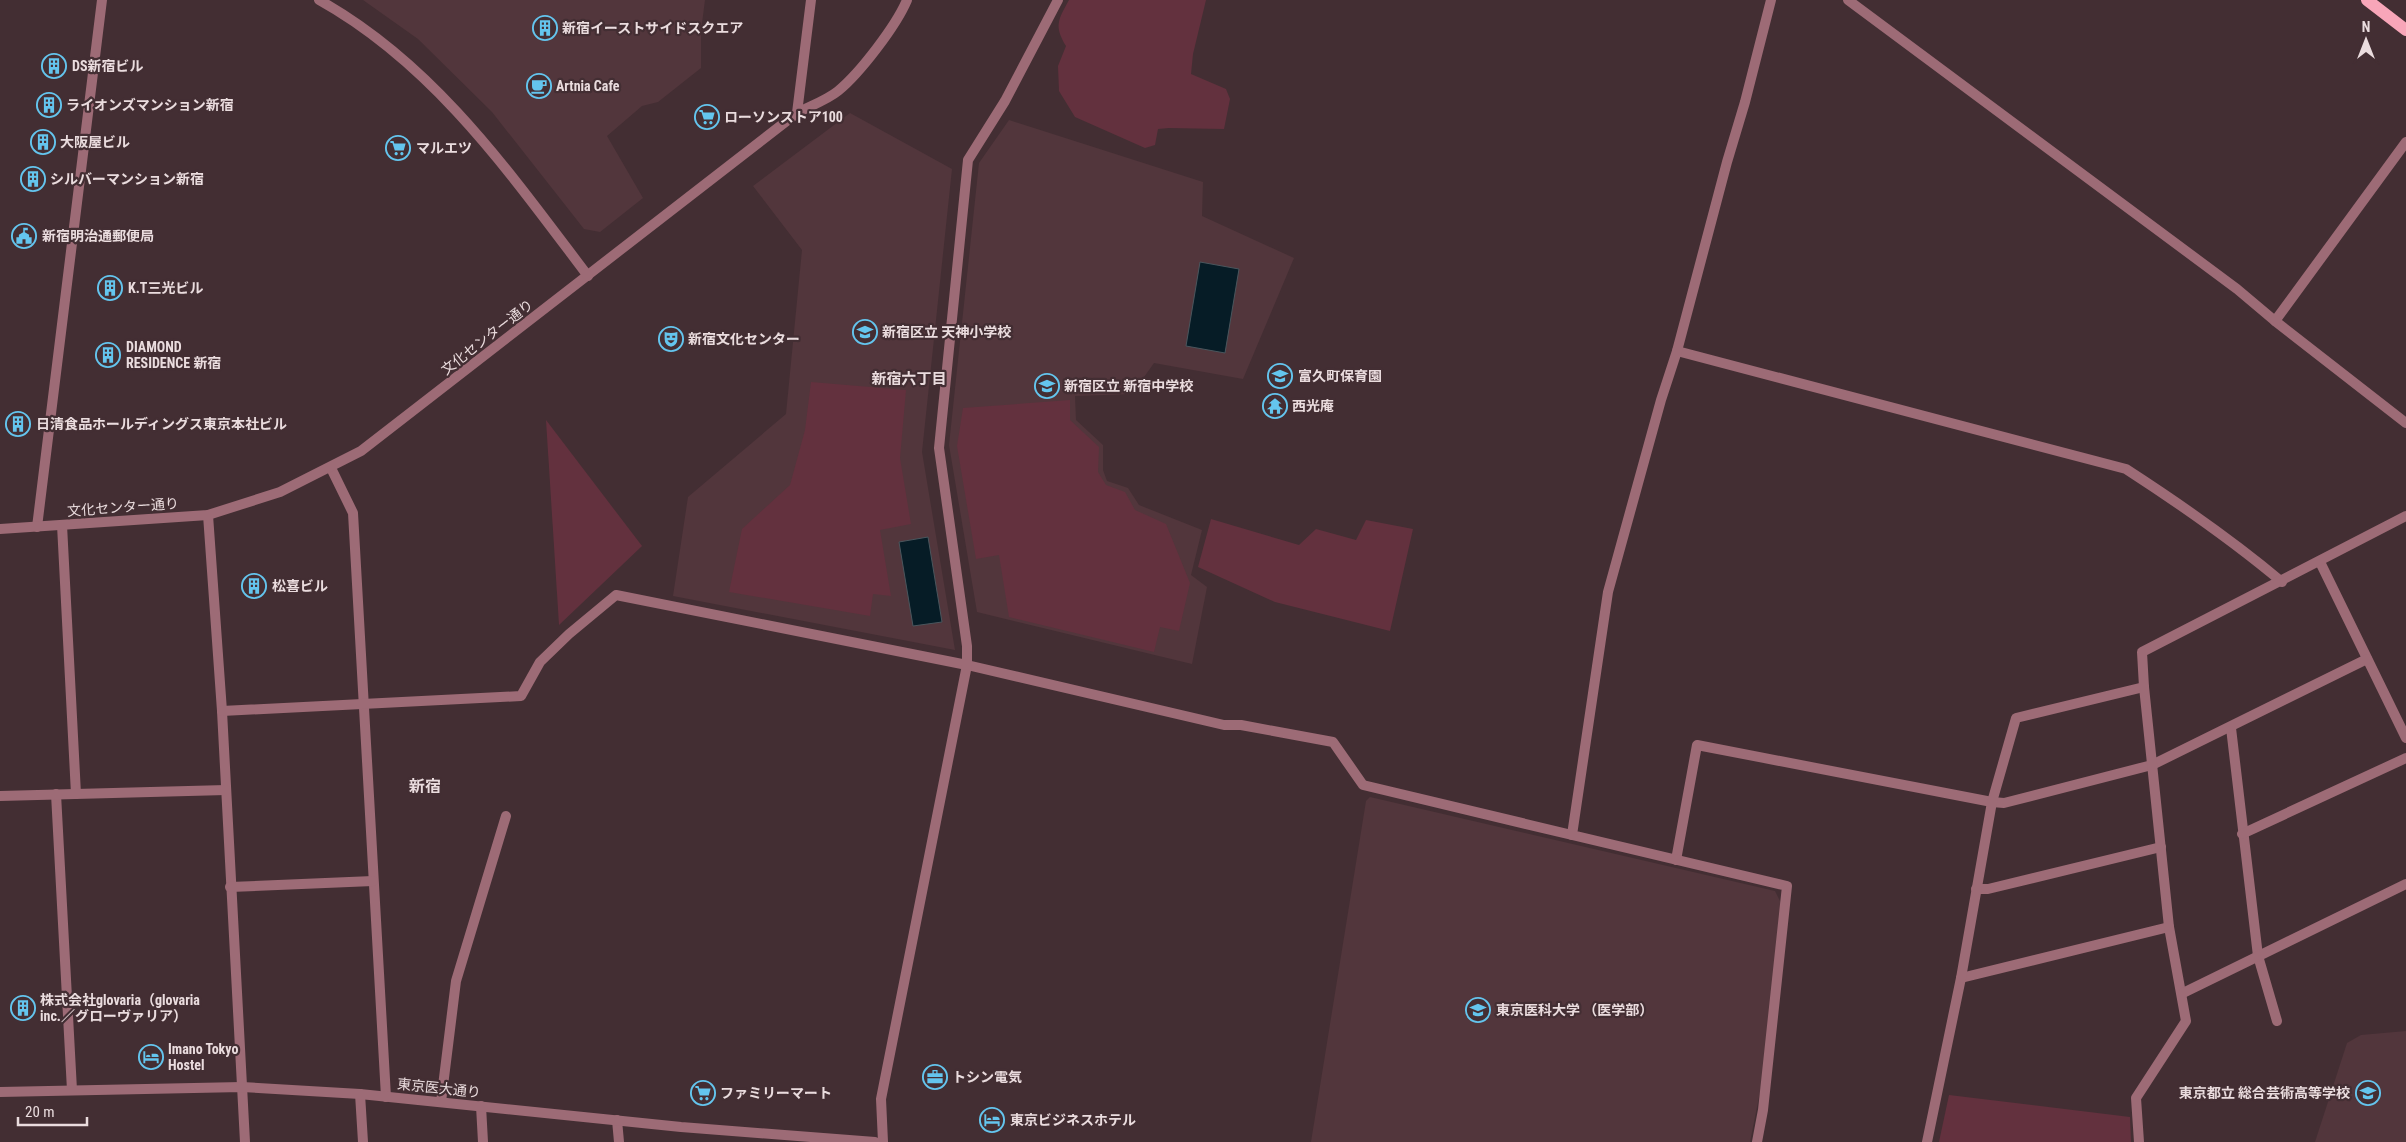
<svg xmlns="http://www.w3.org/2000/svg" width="2406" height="1142" viewBox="0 0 2406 1142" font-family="'Roboto Condensed','Noto Sans JP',sans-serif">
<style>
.built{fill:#52363c}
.green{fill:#63313e}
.water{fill:#061c26;stroke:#4a565d}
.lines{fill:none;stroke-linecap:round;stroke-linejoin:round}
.minor{stroke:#9d6b76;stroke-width:10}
.tertiary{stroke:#9d6b76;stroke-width:10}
.primary{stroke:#f8a6b9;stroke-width:12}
.labels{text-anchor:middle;stroke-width:4.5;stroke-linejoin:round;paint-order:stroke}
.poi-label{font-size:14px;font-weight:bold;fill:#eadcde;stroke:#432e33;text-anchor:start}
.street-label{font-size:14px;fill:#eadcde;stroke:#432e33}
.neighbourhood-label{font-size:15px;font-weight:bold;fill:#eadcde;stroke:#432e33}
.quarter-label{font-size:16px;font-weight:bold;fill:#eadcde;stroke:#432e33}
</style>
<rect width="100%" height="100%" fill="#432e33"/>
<g class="built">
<polygon points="363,0 705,0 701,31 701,68 658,102 642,106 607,136 643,198 600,232 584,229 492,112 418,39"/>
<polygon points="850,113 952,169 922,452 955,650 673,596 688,497 786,414 802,250 753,186"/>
<polygon points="1009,120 1203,182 1202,216 1294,258 1243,379 1154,363 1132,394 1075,396 1076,420 1103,445 1103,470 1107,481 1128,488 1139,505 1202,530 1191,575 1207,587 1192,664 977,612 949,445 979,163"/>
<polygon points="1370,797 1775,891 1781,903 1766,1062 1750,1142 1311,1142 1366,801"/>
<polygon points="2406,1031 2406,1142 2315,1142 2347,1043 2361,1035"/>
</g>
<g class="green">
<path d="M1069,0h137l-13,54 -2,20 35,15 4,10 -6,30 -55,-1 -11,1 -3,16 -10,3 -70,-31 -16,-26 -1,-25 8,-20c-12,-20 -8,-26 3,-46z"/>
<polygon points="811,382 906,390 900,458 911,524 880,530 891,596 873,594 870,616 729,592 742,529 790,485 805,430"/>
<polygon points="1070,400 1070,420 1099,447 1098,472 1106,485 1125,492 1135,510 1166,524 1190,583 1179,631 1160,627 1154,652 1009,617 999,555 976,559 957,446 963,408"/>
<polygon points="546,420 642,546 559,625"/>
<polygon points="1211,519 1299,545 1316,529 1356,540 1366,520 1413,529 1390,631 1275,602 1198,567"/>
<polygon points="1949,1095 2130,1117 2131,1142 1939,1142"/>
</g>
<g class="water">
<polygon points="1200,262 1239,269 1225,353 1186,346"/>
<polygon points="928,537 942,622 913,626 899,542"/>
</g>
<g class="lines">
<g class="minor">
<polyline points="1848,0 2237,289 2275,321 2406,423"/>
<polyline points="797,113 811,0"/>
<polyline points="2275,321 2406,142"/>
<path d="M1677,351l449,118c54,35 106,71 156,113"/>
<polyline points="331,468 353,513 386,1097"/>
<polyline points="208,515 222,711 245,1142"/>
<polyline points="62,525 76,794"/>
<polyline points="37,527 102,0"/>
<path d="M0,529l208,-14 72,-23 81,-41 436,-338c13,-7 30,-13 41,-22 22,-18 58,-65 69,-91"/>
<polyline points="2320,562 2406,738"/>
<polyline points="222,711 521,696 540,662 569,634 616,595 967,665 1224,725 1241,725 1333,742 1363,785 1572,835"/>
<polyline points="2231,728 2258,956 2277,1021"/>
<polyline points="56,794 72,1090"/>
<polyline points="0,796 226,790"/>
<polyline points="2242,834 2406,758"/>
<polyline points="1676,860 1697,745 1992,802 2004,803 2152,765 2367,659"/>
<polyline points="230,887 373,881"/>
<polyline points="1976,889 1988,889 2161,847"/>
<polyline points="1961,978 2169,927"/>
<polyline points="360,1094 363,1142"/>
<polyline points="441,1102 456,981 506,816"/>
<polyline points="481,1106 483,1142"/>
<polyline points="617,1120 619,1142"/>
<polyline points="883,1142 881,1099 967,665 967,646 939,448 968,160 1005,101 1058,0"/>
<polyline points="1757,1142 1763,1110 1787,886 1572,835 1608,592 1661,400 1677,351 1727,162 1745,102 1771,0"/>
<polyline points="1927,1142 1961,978 1992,802 2016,718 2144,687"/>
<polyline points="2139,1142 2136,1098 2186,1021 2169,927 2144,687 2142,652 2406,516"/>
</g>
<g class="tertiary">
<path d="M319,0c115,64 191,173 269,276"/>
<polyline points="2183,993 2406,884"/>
<polyline points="0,1092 242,1087 360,1094 681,1127 875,1142"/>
</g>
<polyline class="primary" points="2367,0 2406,30"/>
</g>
<defs>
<symbol id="building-ring" viewBox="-11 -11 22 22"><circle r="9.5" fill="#432e33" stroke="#64c5ee" stroke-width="1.5"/><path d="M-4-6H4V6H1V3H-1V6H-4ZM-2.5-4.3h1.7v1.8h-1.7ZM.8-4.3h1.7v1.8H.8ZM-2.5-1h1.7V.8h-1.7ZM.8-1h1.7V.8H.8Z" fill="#64c5ee"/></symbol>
<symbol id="cafe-ring" viewBox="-11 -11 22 22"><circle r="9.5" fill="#432e33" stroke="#64c5ee" stroke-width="1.5"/><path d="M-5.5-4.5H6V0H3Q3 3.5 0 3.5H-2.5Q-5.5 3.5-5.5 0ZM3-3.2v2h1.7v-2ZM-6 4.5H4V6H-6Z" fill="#64c5ee"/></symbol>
<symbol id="supermarket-ring" viewBox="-11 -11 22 22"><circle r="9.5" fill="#432e33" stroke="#64c5ee" stroke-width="1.5"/><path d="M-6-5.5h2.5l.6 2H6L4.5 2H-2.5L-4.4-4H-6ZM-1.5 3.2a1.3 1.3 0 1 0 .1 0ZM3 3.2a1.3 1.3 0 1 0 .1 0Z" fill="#64c5ee"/></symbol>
<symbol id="civic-ring" viewBox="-11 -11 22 22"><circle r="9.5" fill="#432e33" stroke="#64c5ee" stroke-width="1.5"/><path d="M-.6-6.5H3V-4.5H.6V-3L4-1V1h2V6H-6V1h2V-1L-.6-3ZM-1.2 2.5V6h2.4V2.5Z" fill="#64c5ee"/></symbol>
<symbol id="school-ring" viewBox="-11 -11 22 22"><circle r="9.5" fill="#432e33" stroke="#64c5ee" stroke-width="1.5"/><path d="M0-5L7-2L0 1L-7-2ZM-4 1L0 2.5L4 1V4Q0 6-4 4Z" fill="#64c5ee"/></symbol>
<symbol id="theatre-ring" viewBox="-11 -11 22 22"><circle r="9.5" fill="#432e33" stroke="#64c5ee" stroke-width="1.5"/><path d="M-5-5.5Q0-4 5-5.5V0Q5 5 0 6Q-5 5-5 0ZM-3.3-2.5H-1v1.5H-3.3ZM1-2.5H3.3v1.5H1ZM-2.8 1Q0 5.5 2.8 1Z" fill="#64c5ee"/></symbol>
<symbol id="temple-ring" viewBox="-11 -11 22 22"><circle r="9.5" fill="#432e33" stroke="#64c5ee" stroke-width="1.5"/><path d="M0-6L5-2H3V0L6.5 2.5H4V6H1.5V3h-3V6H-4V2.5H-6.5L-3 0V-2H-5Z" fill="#64c5ee"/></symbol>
<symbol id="university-ring" viewBox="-11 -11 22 22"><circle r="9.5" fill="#432e33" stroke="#64c5ee" stroke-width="1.5"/><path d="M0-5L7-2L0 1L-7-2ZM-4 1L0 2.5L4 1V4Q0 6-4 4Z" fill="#64c5ee"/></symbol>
<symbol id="hotel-ring" viewBox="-11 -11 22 22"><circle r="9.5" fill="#432e33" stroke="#64c5ee" stroke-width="1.5"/><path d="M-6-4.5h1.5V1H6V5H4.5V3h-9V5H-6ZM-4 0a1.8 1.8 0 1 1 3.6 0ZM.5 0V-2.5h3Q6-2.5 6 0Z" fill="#64c5ee"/></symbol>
<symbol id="office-ring" viewBox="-11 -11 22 22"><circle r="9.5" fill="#432e33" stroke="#64c5ee" stroke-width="1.5"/><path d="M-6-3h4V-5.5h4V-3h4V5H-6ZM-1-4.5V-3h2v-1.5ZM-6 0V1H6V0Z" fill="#64c5ee"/></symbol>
</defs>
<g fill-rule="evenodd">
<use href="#building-ring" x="531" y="14" width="28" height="28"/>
<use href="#building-ring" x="40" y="52" width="28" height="28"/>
<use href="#cafe-ring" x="525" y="72" width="28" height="28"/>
<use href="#building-ring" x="35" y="91" width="28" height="28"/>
<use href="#supermarket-ring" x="693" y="103" width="28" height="28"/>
<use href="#building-ring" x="29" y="128" width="28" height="28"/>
<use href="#supermarket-ring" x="384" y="134" width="28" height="28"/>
<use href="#building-ring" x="19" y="165" width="28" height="28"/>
<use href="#civic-ring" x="10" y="222" width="28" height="28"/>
<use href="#building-ring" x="96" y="274" width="28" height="28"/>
<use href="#school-ring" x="851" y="318" width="28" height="28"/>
<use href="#theatre-ring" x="657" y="325" width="28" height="28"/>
<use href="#building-ring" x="94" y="341" width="28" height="28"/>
<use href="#school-ring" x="1266" y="362" width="28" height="28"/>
<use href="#school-ring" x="1033" y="372" width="28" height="28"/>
<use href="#temple-ring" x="1261" y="392" width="28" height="28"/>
<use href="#building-ring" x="4" y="410" width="28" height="28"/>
<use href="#building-ring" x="240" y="572" width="28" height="28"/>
<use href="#building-ring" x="9" y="994" width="28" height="28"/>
<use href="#university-ring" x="1464" y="996" width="28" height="28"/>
<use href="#hotel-ring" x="137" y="1043" width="28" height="28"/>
<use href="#office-ring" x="921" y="1063" width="28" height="28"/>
<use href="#supermarket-ring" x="689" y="1079" width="28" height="28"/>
<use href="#school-ring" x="2354" y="1079" width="28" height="28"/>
<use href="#hotel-ring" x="978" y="1106" width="28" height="28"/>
</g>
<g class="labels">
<g class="poi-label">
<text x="562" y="33">新宿イーストサイドスクエア</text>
<text x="72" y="71">DS新宿ビル</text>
<text x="556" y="91">Artnia Cafe</text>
<text x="66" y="110">ライオンズマンション新宿</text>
<text x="724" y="122">ローソンストア100</text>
<text x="60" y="147">大阪屋ビル</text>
<text x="416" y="153">マルエツ</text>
<text x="50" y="184">シルバーマンション新宿</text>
<text x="42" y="241">新宿明治通郵便局</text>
<text x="128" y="293">K.T三光ビル</text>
<text x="882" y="337">新宿区立 天神小学校</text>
<text x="688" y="344">新宿文化センター</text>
<text x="126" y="352">DIAMOND<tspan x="126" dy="16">RESIDENCE 新宿</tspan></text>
<text x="1298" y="381">富久町保育園</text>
<text x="1064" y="391">新宿区立 新宿中学校</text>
<text x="1292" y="411">西光庵</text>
<text x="36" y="429">日清食品ホールディングス東京本社ビル</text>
<text x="272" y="591">松喜ビル</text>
<text x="40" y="1005">株式会社glovaria（glovaria<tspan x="40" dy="16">inc.／グローヴァリア）</tspan></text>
<text x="1496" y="1015">東京医科大学 （医学部）</text>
<text x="168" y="1054">Imano Tokyo<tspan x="168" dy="16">Hostel</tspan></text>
<text x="952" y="1082">トシン電気</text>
<text x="720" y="1098">ファミリーマート</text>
<text x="2350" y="1098" text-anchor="end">東京都立 総合芸術高等学校</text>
<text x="1010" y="1125">東京ビジネスホテル</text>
</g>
<g class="street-label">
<text transform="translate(487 337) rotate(-38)" y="5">文化センター通り</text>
<text transform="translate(123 507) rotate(-4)" y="5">文化センター通り</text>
<text transform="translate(439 1088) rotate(6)" y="5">東京医大通り</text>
</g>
<g class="neighbourhood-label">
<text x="909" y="384">新宿六丁目</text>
</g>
<g class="quarter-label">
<text x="425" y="792">新宿</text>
</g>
</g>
<g transform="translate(2366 40)" stroke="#432e33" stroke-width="4" paint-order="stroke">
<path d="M0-4L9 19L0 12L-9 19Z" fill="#eadcde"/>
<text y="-8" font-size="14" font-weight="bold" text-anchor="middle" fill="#eadcde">N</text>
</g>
<path d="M18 1117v8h69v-8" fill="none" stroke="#eadcde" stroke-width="2.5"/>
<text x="25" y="1117" font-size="15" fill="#eadcde" stroke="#432e33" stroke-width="4" paint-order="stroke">20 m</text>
</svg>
